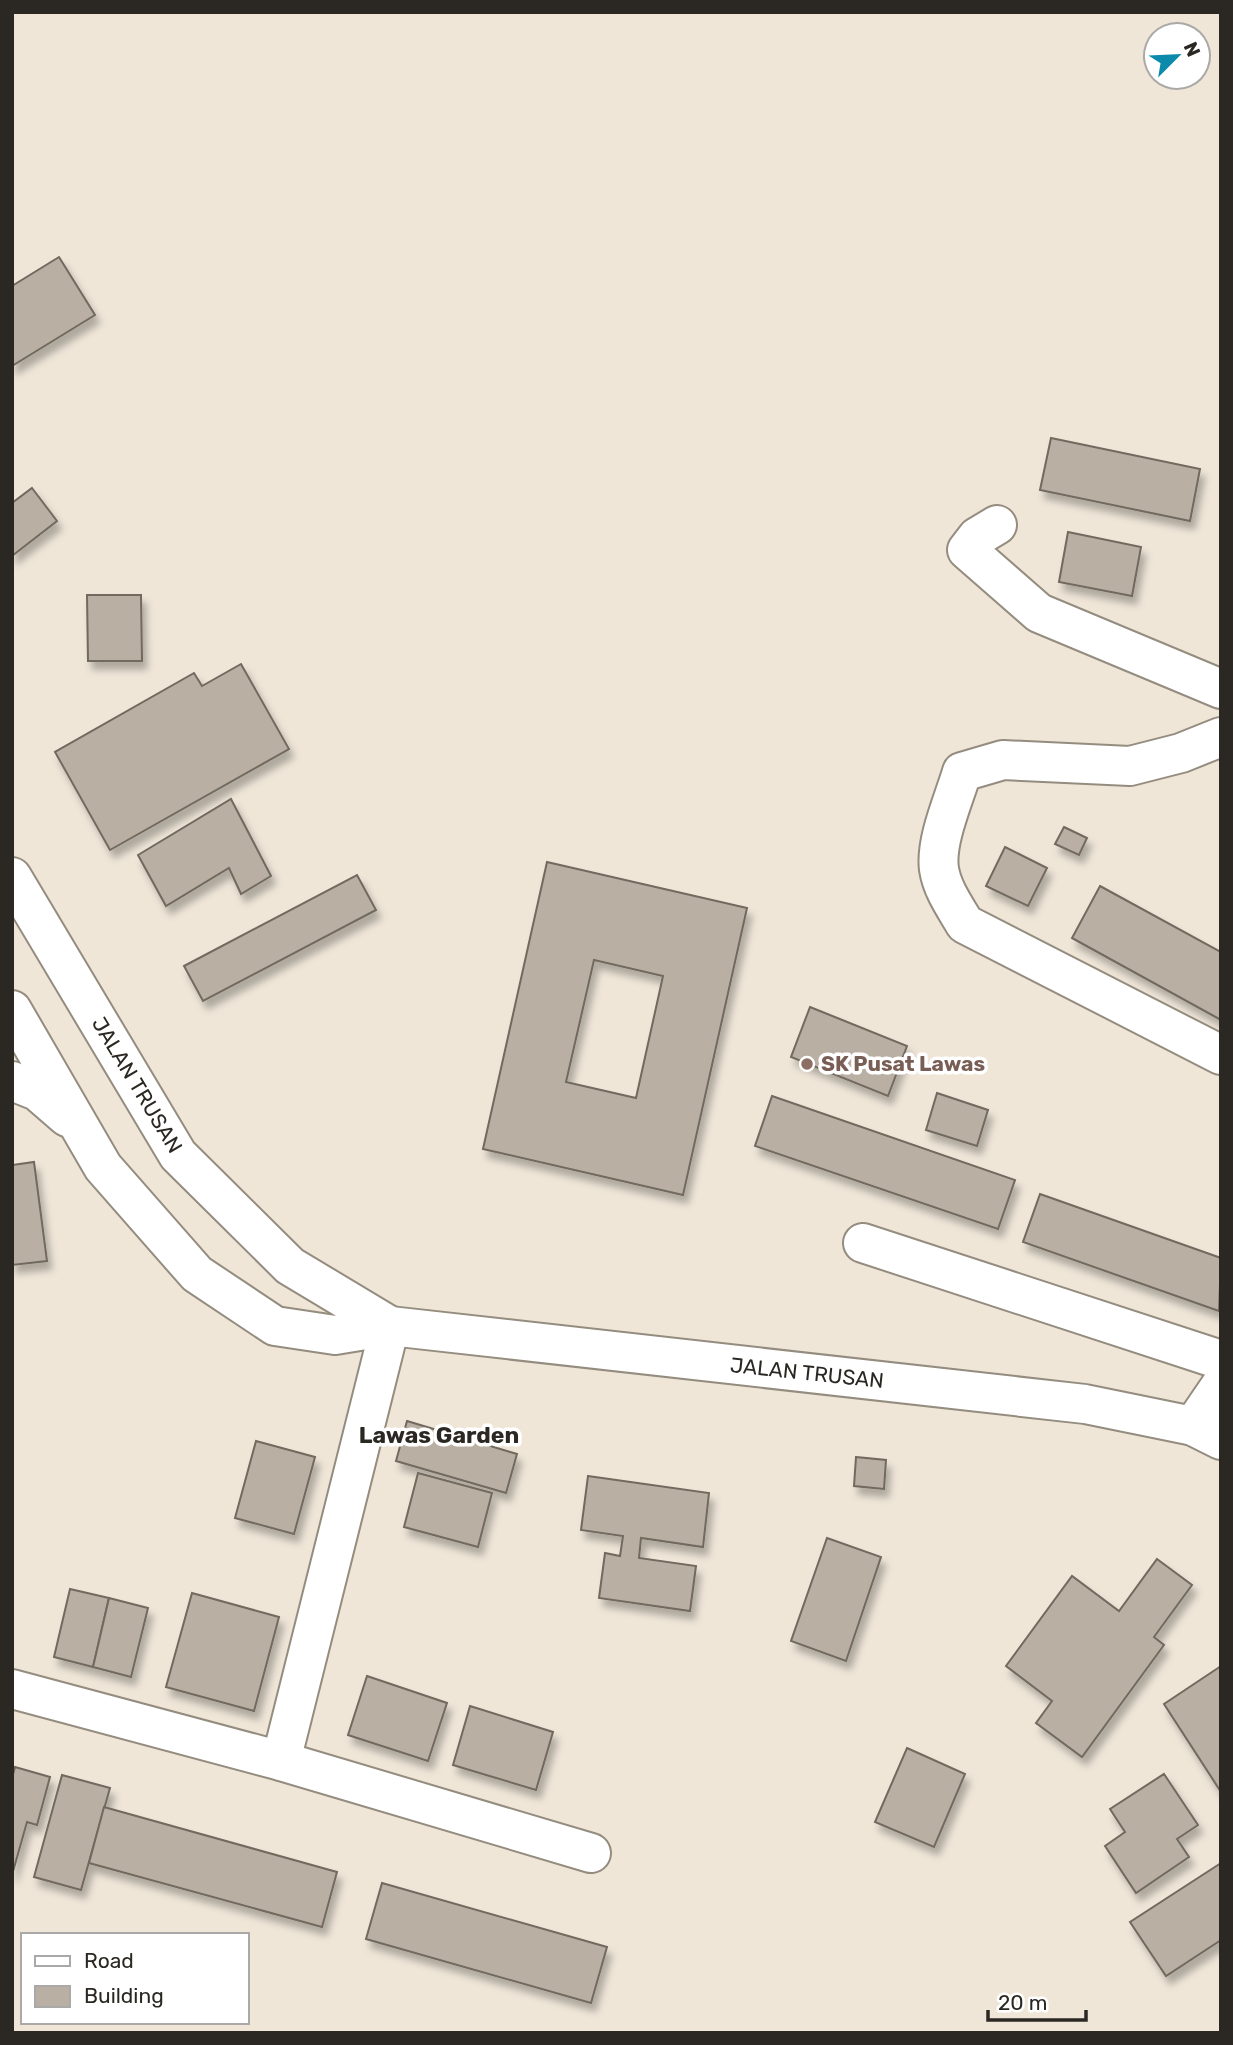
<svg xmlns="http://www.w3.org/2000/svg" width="1233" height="2045" viewBox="0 0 1233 2045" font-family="Rubik,sans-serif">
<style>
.building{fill:#baafa3;stroke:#72695e;stroke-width:2;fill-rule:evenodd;filter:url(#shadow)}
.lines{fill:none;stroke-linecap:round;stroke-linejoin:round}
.minor-casing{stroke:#948c7f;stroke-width:42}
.major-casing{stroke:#948c7f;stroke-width:42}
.highway-casing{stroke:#948c7f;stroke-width:42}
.minor{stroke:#fff;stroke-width:38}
.major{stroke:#fff;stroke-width:38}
.highway{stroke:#fff;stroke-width:38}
.education-dot{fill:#8d6e63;stroke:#fff;stroke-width:2.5}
.labels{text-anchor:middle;stroke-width:7;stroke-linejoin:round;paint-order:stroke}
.education-label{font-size:21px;font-weight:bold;fill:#785e54;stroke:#fff;text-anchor:start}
.street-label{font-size:21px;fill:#2b2823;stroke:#fff}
.neighbourhood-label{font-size:23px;font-weight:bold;fill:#2b2823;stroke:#fff}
</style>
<defs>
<filter id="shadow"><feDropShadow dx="4.5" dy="8" stdDeviation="3.5" flood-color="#0004"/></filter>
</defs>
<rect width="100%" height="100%" fill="#efe6d8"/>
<g class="building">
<polygon points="59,257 95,315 12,366 12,286"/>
<polygon points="1051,438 1200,469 1190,521 1040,490"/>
<polygon points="32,488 57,521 12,556 12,503"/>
<polygon points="1068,532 1141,547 1132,596 1059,582"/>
<polygon points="87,595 141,595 142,661 88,661"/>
<polygon points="241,664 289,749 110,850 55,752 194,673 202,686"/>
<polygon points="231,799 271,876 241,894 229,868 166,906 138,855"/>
<polygon points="1064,827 1087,838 1079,855 1055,844"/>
<polygon points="1005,847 1047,868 1028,906 986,886"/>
<path d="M547,862l200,46 -64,287 -200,-46zM594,960l69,16 -27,122 -70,-16z"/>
<polygon points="357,875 376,910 203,1001 184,966"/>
<polygon points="1100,886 1221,952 1221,1020 1072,938"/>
<polygon points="810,1007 907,1046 888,1096 791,1057"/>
<polygon points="937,1093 988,1110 977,1146 926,1130"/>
<polygon points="772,1096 1015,1180 998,1229 755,1146"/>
<polygon points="34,1162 47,1261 12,1265 12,1165"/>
<polygon points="1040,1194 1221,1258 1219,1311 1023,1242"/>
<polygon points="407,1421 517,1454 506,1493 396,1461"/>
<polygon points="256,1441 315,1457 294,1534 235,1518"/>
<polygon points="856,1457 886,1460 884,1489 854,1486"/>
<polygon points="418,1473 492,1493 478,1547 404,1527"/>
<polygon points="588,1476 709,1493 703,1547 641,1538 639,1558 696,1566 690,1611 599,1598 605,1553 620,1556 623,1536 581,1530"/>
<polygon points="827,1538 881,1557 846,1661 791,1641"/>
<polygon points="1157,1559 1192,1585 1154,1637 1164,1645 1082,1757 1036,1723 1052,1701 1006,1666 1072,1576 1119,1611"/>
<polygon points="70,1589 109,1598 93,1667 54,1657"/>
<polygon points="192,1593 279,1617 254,1711 166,1687"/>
<polygon points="109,1598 148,1608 131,1677 93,1667"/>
<polygon points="1221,1666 1221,1792 1164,1704"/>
<polygon points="367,1676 447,1703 428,1761 348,1735"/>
<polygon points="470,1706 553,1732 536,1790 453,1765"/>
<polygon points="907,1748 965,1774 934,1847 875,1822"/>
<polygon points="15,1767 50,1777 37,1825 27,1822 12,1875 12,1778"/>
<polygon points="1164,1774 1198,1825 1177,1839 1189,1857 1136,1893 1105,1846 1125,1832 1110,1809"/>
<polygon points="62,1775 110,1788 81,1890 34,1877"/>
<polygon points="104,1807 337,1872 322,1927 89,1863"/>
<polygon points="1221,1863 1221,1940 1166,1976 1130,1922"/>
<polygon points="382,1883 607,1947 591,2003 366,1939"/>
</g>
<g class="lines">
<defs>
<g id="minor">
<polyline points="997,525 977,537 967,550 1039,613 1221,689"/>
<path d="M1221,737l-40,16 -51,13 -127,-6 -41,12c-8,27 -27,69 -23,97 3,20 16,38 26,55l256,131"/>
<polyline points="863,1243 1221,1360"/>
<polyline points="1193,1426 1221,1385"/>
<polyline points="12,1689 281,1761 390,1326"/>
<polyline points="281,1761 591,1853"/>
</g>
<polyline id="major" points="390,1326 1085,1404 1193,1426 1221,1440"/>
<g id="highway">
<polyline points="12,877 178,1155 290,1266 390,1326"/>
<polyline points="12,1010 103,1167 197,1274 275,1326 335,1335 390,1326"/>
<polyline points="12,1081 37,1091 67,1117"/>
</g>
</defs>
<use href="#minor" class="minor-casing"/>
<use href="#major" class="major-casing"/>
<use href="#highway" class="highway-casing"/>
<use href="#minor" class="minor"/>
<use href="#major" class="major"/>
<use href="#highway" class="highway"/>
</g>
<circle class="education-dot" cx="807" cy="1064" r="7"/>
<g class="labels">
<g class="education-label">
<text x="821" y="1071">SK Pusat Lawas</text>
</g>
<g class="street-label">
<text transform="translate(137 1085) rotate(59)" y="7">JALAN TRUSAN</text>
<text transform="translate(807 1373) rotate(6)" y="7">JALAN TRUSAN</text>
</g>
<g class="neighbourhood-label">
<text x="439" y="1443">Lawas Garden</text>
</g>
</g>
<rect width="1233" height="2045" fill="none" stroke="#2b2823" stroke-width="28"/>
<rect x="21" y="1933" width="228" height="91" fill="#ffffff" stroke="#aaa9a7" stroke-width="2"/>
<rect x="35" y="1956" width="35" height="10" fill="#ffffff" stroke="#aaa9a7" stroke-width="2"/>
<text x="84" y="1968" font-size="21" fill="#2b2823">Road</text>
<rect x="35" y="1986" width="35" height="21" fill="#baafa3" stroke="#aaa9a7" stroke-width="2"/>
<text x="84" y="2003" font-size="21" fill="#2b2823">Building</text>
<g transform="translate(1177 56) rotate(66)"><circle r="33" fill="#ffffff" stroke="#aaa9a7" stroke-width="2"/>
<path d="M0-5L12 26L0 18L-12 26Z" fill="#0b8aac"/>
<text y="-10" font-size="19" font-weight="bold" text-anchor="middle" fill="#2b2823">N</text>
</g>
<path d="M988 2010v10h98v-10" fill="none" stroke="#2b2823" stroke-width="3.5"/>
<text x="998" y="2010" font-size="21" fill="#2b2823" stroke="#ffffff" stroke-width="5" paint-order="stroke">20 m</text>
</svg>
